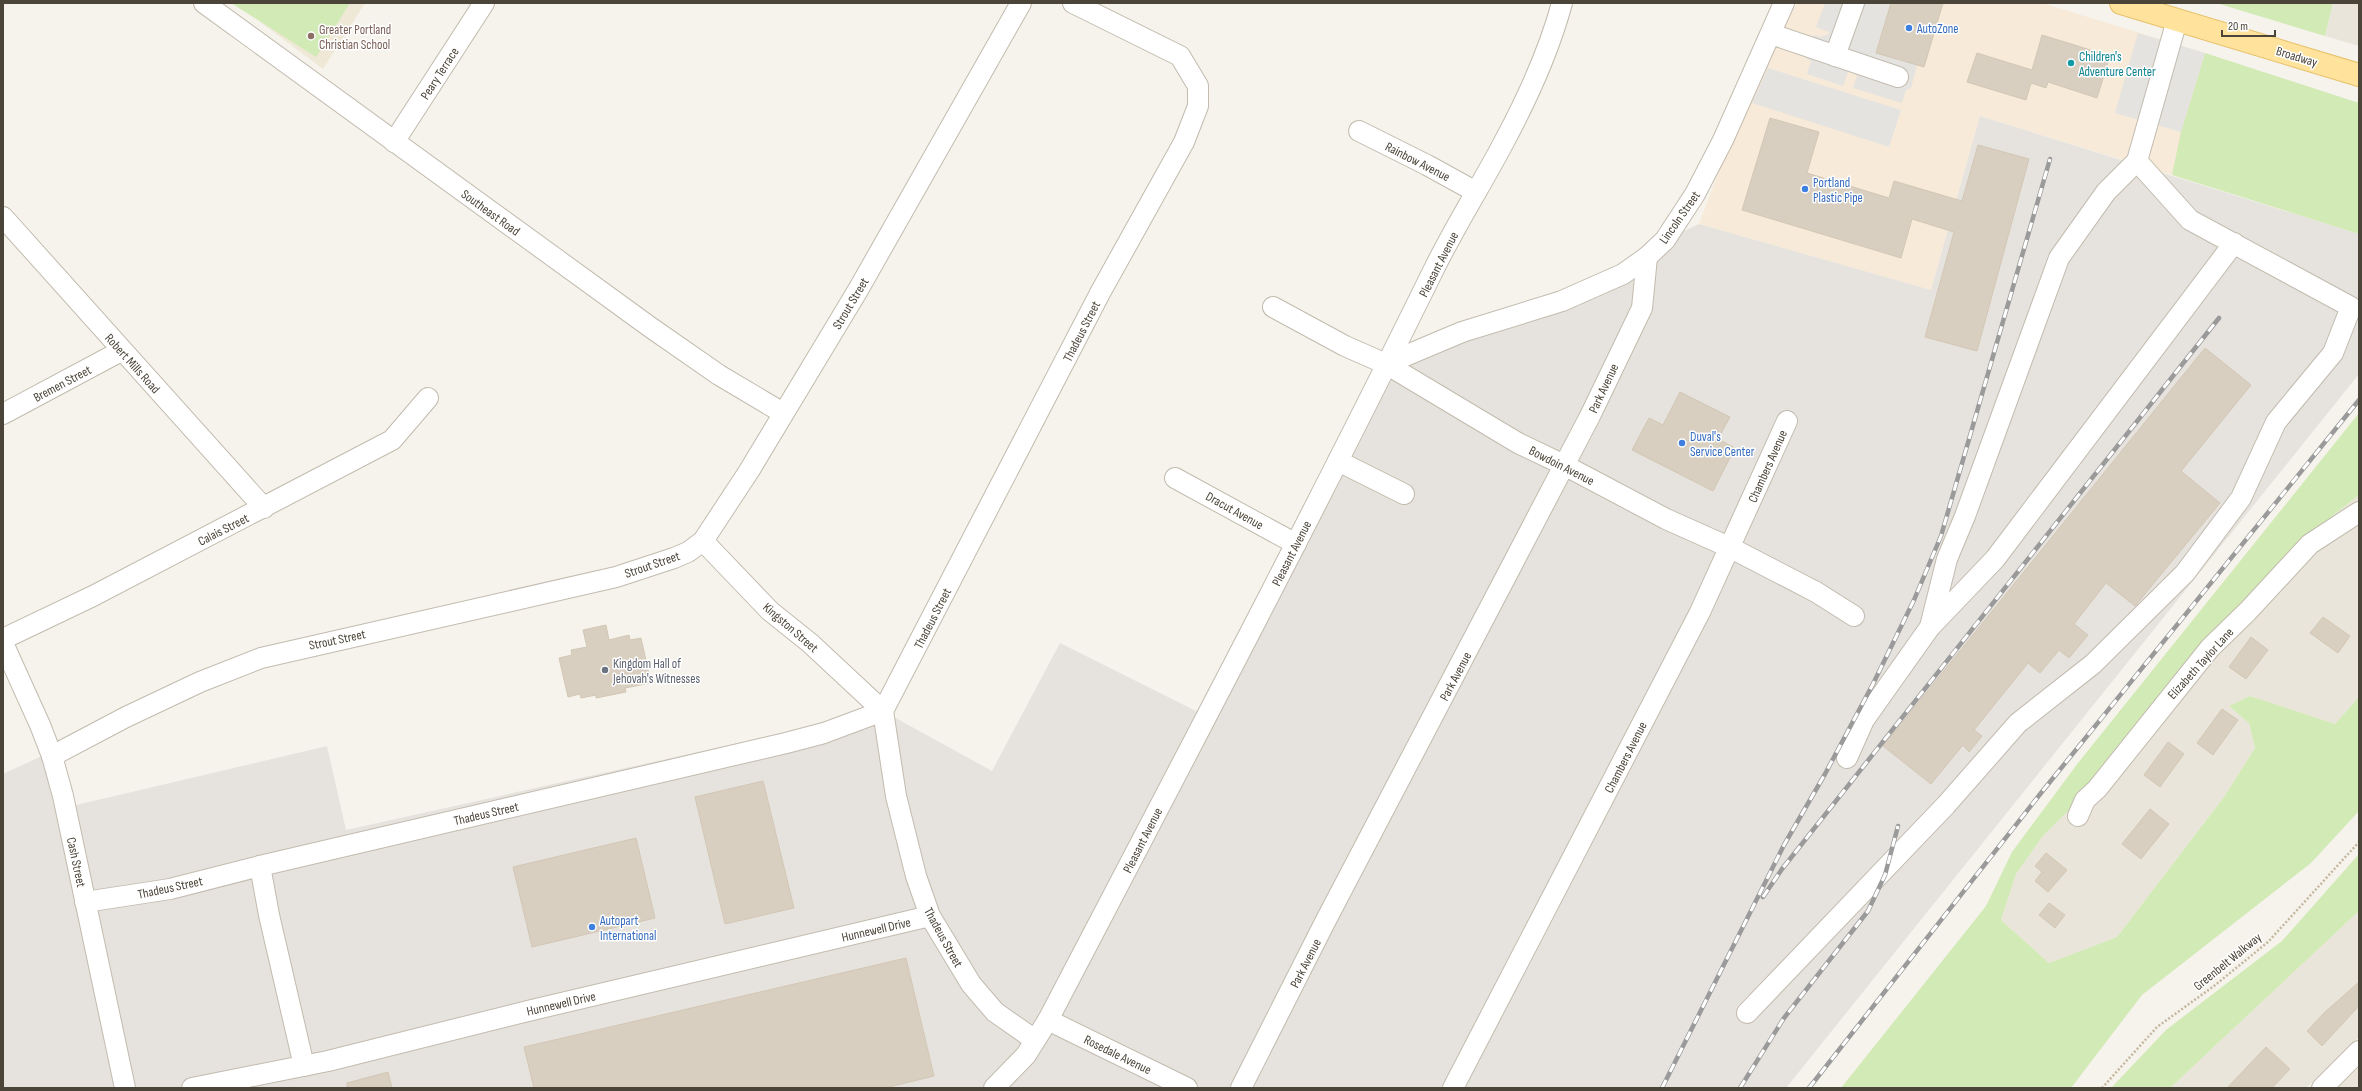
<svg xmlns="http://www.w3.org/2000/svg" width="2362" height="1091" viewBox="0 0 2362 1091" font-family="'Sofia Sans Condensed',sans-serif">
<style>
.residential{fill:#eae5da}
.commercial{fill:#f7ead8}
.industrial{fill:#e6e2dd}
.education{fill:#efe8d6}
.green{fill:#d2eab5}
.parking{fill:#e5e3e0}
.building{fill:#d8cfc1;stroke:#d3c7b4}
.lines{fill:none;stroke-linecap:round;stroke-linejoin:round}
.minor-casing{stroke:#c2bbae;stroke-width:22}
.major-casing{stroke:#e6c16a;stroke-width:24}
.path{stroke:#c4b79f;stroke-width:2.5;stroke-dasharray:2 2;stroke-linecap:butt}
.minor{stroke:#fff;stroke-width:20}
.major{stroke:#ffe39c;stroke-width:22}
.rail-casing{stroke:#9a9a9a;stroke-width:4.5}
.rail{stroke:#fff;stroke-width:3;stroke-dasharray:9;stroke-linecap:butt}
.shop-dot{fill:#3f7fe0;stroke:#fff;stroke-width:1.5}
.education-dot{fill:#8d6e63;stroke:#fff;stroke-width:1.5}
.culture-dot{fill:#0f9aa8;stroke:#fff;stroke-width:1.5}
.worship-dot{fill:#6b7280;stroke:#fff;stroke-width:1.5}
.labels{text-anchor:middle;stroke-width:3;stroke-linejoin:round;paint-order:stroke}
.shop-label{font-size:13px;fill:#366cbe;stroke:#fff;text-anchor:start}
.education-label{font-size:13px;fill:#785e54;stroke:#fff;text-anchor:start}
.culture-label{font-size:13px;fill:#0d838f;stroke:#fff;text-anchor:start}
.street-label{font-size:13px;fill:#4b4439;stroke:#fff}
.worship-label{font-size:13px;fill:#5b616d;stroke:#fff;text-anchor:start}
</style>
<rect width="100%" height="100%" fill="#f6f3ec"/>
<g class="residential">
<polygon points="2333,3 2359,3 2359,46 2325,36"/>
<polygon points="2359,495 2359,697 2335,724 2250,696 2229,706 2249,723 2255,748 2224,797 2117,937 2049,963 2001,920 2016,874 2042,837 2070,809 2131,733 2224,622 2298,543"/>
<polygon points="2359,911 2359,1037 2306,1088 2170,1088"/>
<polygon points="2359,1067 2359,1088 2337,1088"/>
</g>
<polygon class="commercial" points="1797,3 2042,3 2205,53 2172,175 1980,116 1931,290 1699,224 1744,105"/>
<polygon class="industrial" points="1980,116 2359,234 2359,374 1786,1088 3,1088 3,774 42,756 55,810 327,746 346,830 883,711 992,771 1060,643 1206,716 1386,364 1562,301 1665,240 1699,224 1931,290"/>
<polygon class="education" points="235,3 365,3 323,69"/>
<g class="green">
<polygon points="231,3 350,3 316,57"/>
<polygon points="2216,3 2333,3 2325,36"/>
<polygon points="2205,53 2359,103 2359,234 2172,175 2181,132"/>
<polygon points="2359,413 2359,495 2298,543 2224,622 2131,733 2070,809 2042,837 2016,874 2001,920 2049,963 2117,937 2224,797 2255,748 2249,723 2229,706 2250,696 2335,724 2359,697 2359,811 2311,863 2142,995 2071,1088 1841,1088 1986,906 2012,852 2078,763"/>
<polygon points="2359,854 2359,911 2170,1088 2111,1088 2166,1030 2282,941"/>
</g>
<g class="parking">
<polygon points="1825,3 1891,3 1876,52 1917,65 1911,88 1906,90 1902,103 1853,88 1857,76 1856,73 1848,72 1843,86 1807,74 1811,61 1807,59 1814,35 1821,37 1829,34 1829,32 1816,27"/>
<polygon points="2138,33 2205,53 2181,132 2115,113"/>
<polygon points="1768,68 1901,110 1889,147 1752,103"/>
</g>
<g class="building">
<polygon points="1891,3 1943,3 1924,67 1876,53"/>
<polygon points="2042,35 2110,56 2097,98 2048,82 2046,88 2031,83 2026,100 1967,82 1977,53 2032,70"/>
<polygon points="1770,118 1819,132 1807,173 1889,198 1894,181 1962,201 1978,145 2029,159 1977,351 1925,337 1954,232 1912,219 1901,258 1742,210"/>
<polygon points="2205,348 2251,385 2181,471 2220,503 2135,606 2106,583 2074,624 2088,635 2069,658 2059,650 2040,673 2028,663 1974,730 1982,736 1969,752 1963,745 1931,784 1883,746"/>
<polygon points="1680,392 1730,417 1718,439 1735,448 1713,491 1632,450 1649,418 1663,425"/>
<polygon points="2323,617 2350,636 2338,653 2310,633"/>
<polygon points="606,625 609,640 629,635 630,640 641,638 651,683 625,688 626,692 596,698 596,695 581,698 580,694 568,697 559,658 572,655 571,650 587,647 583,630"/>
<polygon points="2251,637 2268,650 2246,679 2229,667"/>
<polygon points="2222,709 2238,720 2213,755 2197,743"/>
<polygon points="2168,742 2184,754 2160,787 2144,775"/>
<polygon points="763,781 794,908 725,924 695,797"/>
<polygon points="2150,809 2169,824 2141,859 2122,844"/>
<polygon points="636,838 655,918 532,947 513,867"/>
<polygon points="2046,853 2067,870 2048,892 2035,881 2042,872 2035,866"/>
<polygon points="2049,903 2065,915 2055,928 2039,915"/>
<polygon points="906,958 934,1076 885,1088 534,1088 524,1047"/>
<polygon points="2359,982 2359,1006 2322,1046 2307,1031 2325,1012"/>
<polygon points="2266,1047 2290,1069 2272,1088 2227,1088"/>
<polygon points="388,1072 392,1088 347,1088 347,1083"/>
</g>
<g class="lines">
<defs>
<g id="minor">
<polyline points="204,3 650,327 719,375 783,413"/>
<polyline points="1771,34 1898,77"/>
<polyline points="1835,56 1854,3"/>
<polyline points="1359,131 1427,165 1476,192"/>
<polyline points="394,142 484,3"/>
<polyline points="3,217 264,508"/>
<polyline points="1273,307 1345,346 1386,364 1518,443 1564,465 1666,519 1731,548 1816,592 1854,616"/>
<polyline points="1386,364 1462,332 1562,301 1623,274 1647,257 1665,240 1695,194 1723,140 1784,3"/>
<polyline points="3,414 121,351"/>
<polyline points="1338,461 1404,494"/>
<polyline points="1175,478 1296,544"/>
<polyline points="703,541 770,611 810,643 883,711 896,796 916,876 930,916 971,984 995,1012 1035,1040"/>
<polyline points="1930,627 1947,559 1965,516 2059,258 2106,192 2137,161 2177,20"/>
<polyline points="3,639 93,596 392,440 428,398"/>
<polyline points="3,643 40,725 52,756 63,796 125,1088"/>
<polyline points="52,756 126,717 200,682 261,658 616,577 674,558 688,552 703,541 749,471 858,290 1021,3"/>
<polyline points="1847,758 1864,720 1930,627 1995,559 2234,243"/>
<polyline points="2078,816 2085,800 2097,789 2210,648 2248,611 2310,544 2359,512"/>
<polyline points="260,866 269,915 304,1066"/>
<polyline points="85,902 170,889 260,866 786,743 824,733 883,711 1100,293 1184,142 1198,106 1198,86 1180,56 1073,3"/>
<polyline points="1747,1013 1946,805 2018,723 2093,664 2185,573 2241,498 2276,422 2333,353 2351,307 2190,220 2137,161"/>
<polyline points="1048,1020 1187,1088"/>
<polyline points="192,1088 328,1061 528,1011 930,916"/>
<path d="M994,1088l32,-33 22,-35c130,-249 261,-497 385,-749 22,-45 49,-87 72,-131 23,-43 44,-89 57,-137"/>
<polyline points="1241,1088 1325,922 1590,416 1642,308 1647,257"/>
<polyline points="1453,1088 1700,612 1787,421"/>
<polyline points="2322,1088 2359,1051"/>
</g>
<polyline id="major" points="2121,3 2359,75"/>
</defs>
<use href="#minor" class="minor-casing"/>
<use href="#major" class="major-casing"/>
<polyline class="path" points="2102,1088 2157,1027 2214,986 2268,942 2359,842"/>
<use href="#minor" class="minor"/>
<use href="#major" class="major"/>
<defs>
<g id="rail">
<polyline points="1763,897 1782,869 2219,318"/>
<polyline points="1662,1088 1784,845 1825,774 1873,684 1914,600 1941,536 2050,159"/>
<polyline points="1740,1088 1784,1018 1868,911 1885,875 1898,826"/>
<polyline points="1809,1088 2041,793 2359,400"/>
</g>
</defs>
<use href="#rail" class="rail-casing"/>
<use href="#rail" class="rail"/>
</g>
<g class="shop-dot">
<circle cx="1909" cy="28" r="4"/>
<circle cx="1805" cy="189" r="4"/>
<circle cx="1682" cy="443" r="4"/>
<circle cx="592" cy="927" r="4"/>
</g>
<circle class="education-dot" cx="311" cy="36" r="4"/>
<circle class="culture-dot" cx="2071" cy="63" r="4"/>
<circle class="worship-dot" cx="605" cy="670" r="4"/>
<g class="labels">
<g class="shop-label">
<text x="1917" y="33">AutoZone</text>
<text x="1813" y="187">Portland<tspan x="1813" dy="15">Plastic Pipe</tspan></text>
<text x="1690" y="441">Duval's<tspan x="1690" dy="15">Service Center</tspan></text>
<text x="600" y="925">Autopart<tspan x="600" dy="15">International</tspan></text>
</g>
<g class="education-label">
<text x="319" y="34">Greater Portland<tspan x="319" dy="15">Christian School</tspan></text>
</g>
<g class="culture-label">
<text x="2079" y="61">Children's<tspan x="2079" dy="15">Adventure Center</tspan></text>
</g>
<g class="street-label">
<text transform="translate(2297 56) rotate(17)" y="5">Broadway</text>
<text transform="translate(439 73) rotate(-57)" y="5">Peary Terrace</text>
<text transform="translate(1418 161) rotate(27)" y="5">Rainbow Avenue</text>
<text transform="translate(491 212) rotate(36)" y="5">Southeast Road</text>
<text transform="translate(1679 217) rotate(-55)" y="5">Lincoln Street</text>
<text transform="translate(1438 264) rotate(-63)" y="5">Pleasant Avenue</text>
<text transform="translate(850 303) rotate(-59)" y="5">Strout Street</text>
<text transform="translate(1081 331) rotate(-63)" y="5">Thadeus Street</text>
<text transform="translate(133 363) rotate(48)" y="5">Robert Mills Road</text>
<text transform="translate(62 383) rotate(-28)" y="5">Bremen Street</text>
<text transform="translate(1603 388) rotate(-65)" y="5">Park Avenue</text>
<text transform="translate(1562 465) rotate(27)" y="5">Bowdoin Avenue</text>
<text transform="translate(1767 466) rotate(-66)" y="5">Chambers Avenue</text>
<text transform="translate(1235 510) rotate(29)" y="5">Dracut Avenue</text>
<text transform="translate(223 529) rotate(-27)" y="5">Calais Street</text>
<text transform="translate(1291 553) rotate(-63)" y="5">Pleasant Avenue</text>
<text transform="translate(652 564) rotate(-19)" y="5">Strout Street</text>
<text transform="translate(932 618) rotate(-63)" y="5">Thadeus Street</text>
<text transform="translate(791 627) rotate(41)" y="5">Kingston Street</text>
<text transform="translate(337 639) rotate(-12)" y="5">Strout Street</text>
<text transform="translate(2200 663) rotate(-48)" y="5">Elizabeth Taylor Lane</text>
<text transform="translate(1455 676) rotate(-62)" y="5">Park Avenue</text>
<text transform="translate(1625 757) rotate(-63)" y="5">Chambers Avenue</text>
<text transform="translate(486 813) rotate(-13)" y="5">Thadeus Street</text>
<text transform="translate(1142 840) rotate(-63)" y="5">Pleasant Avenue</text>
<text transform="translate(77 862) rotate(78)" y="5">Cash Street</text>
<text transform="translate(170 887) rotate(-12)" y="5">Thadeus Street</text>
<text transform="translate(876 929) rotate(-13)" y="5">Hunnewell Drive</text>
<text transform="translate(944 937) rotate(61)" y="5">Thadeus Street</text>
<text transform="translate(2227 961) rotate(-39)" y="5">Greenbelt Walkway</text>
<text transform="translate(1305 963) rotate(-63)" y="5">Park Avenue</text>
<text transform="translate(561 1003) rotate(-13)" y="5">Hunnewell Drive</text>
<text transform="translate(1118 1054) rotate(26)" y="5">Rosedale Avenue</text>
</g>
<g class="worship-label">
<text x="613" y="668">Kingdom Hall of<tspan x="613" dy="15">Jehovah's Witnesses</tspan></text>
</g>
</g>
<rect width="2362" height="1091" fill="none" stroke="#4b4439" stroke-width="8"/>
<path d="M2222 30v6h53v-6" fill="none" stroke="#4b4439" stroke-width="2"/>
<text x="2228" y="30" font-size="12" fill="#4b4439" stroke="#ffffff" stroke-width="3" paint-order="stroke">20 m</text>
</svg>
